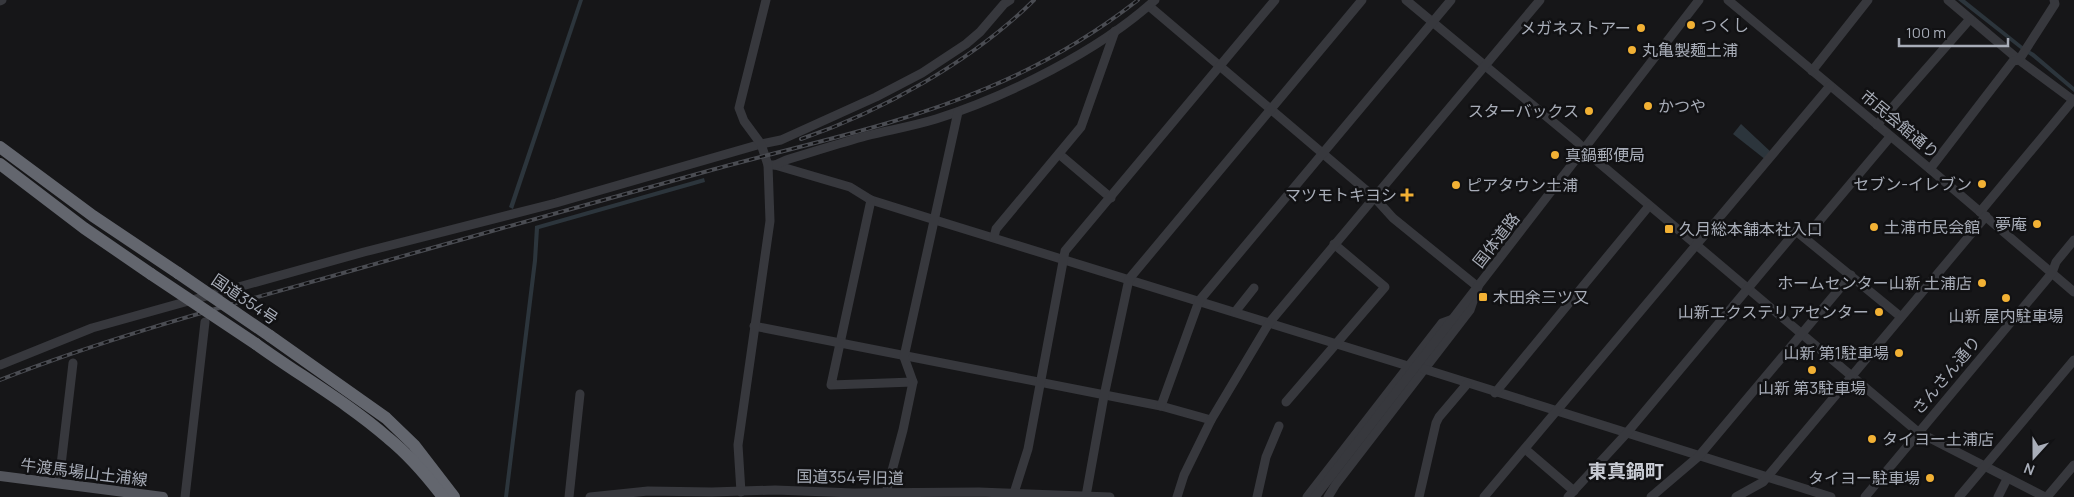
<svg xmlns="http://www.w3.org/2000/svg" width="2074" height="497" viewBox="0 0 2074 497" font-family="Manrope,'Noto Sans JP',sans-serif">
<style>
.water{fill:#2c353c}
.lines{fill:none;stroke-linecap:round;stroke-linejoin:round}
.minor{stroke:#37383d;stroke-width:9}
.major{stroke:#53555c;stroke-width:10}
.highway{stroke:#63666e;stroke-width:12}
.rail-casing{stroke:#4a4c52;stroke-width:4}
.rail{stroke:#111113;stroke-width:2;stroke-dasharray:5.5;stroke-linecap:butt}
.highway-bridge{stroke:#63666e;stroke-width:12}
.poi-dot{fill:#f2b134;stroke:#111113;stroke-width:2}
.labels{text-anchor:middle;stroke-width:5;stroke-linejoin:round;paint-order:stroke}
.poi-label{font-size:16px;fill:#a8adb8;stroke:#111113;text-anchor:start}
.street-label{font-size:16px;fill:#a8adb8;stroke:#111113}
.quarter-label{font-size:19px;font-weight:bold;fill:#c9ccd4;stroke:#111113}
</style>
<rect width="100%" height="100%" fill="#161618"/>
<g class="water">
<polygon points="579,0 583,0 513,209 509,207"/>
<polygon points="1958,0 1965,0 2025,48 2034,53 2074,87 2074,92 2031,56 2023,51"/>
<polygon points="1741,124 1772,153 1766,160 1733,134"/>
<polygon points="704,178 705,182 539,229 537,261 508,497 504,497 533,260 535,226"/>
</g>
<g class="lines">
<g class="minor">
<polyline points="1406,0 1576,141 1591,156 1918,432 2045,497"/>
<polyline points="1728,0 1930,169 2074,292"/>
<polyline points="1948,0 2019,60 2073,100"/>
<polyline points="0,1 2,0"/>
<polyline points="1149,6 1374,197 1393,218 1478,287 1470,310 1336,484 1328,497"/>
<polyline points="1812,71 1868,0"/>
<polyline points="1877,125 1970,19"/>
<polyline points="1059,154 1111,198"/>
<polyline points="768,165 775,165 850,187 871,200 935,220 1408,366"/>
<path d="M775,165l11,-5c27,-8 54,-17 80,-24 24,-6 47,-10 70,-17 72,-23 163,-68 219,-119"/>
<polyline points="1930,169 2013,61 2019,60 2055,4 2054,0"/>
<polyline points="871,200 831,385 913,382"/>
<polyline points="1980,212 2074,99"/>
<polyline points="994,237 996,229 1081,127 1115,31"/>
<polyline points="1805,238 1890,137"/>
<polyline points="1235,312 1254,288"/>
<polyline points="754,326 1161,406 1211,420"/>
<polyline points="0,365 92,328 364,252 556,203 761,144 781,140 876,97 922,73 966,44 980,32 1004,4 1010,0"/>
<polyline points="1424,369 1831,497"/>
<polyline points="1495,393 1649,206"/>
<polyline points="1286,402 1385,287 1334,244"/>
<polyline points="1161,406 1199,301 1451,0"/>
<polyline points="1525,449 1574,491"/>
<polyline points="59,482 73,363"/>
<polyline points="741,492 738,445 770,221 768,165 761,144 744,121 739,108 766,0"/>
<polyline points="886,493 903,430 913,382 904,357 958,112"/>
<polyline points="1014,493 1028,449 1065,251 1275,0"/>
<polyline points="1086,496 1104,396 1129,279 1362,0"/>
<polyline points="185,497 205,322"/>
<polyline points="569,497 580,394"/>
<polyline points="590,497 648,491 712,492 775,490 854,493 979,492 1110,497"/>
<polyline points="1177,497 1184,475 1211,420 1269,323 1540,0"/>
<polyline points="1257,497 1266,457 1279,426"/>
<polyline points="1307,497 1442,323 1453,319"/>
<polyline points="1315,497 1699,0"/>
<polyline points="1419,497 1436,423 1439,417 1467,384"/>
<polyline points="1484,497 1830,86"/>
<polyline points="1568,497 1626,434 1796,231 1901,317"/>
<polyline points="1651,497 1699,456 1851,275"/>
<polyline points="1736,497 1763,482 1986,216"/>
<polyline points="1865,497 2052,273 2056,262 2074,240"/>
<polyline points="1959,497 2074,360"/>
<polyline points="1998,497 2007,479"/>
<polyline points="2047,497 2074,465"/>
</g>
<polyline class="major" points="0,476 163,497"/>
<g class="highway">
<polyline points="0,147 93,216 178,273"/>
<polyline points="0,164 84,228 151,274"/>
<polyline points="270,336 386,418 414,445 454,497"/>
<path d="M256,344c43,31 92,59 132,94 21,17 39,38 55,59"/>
</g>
<defs>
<g id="rail">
<path d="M801,139c80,-27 173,-79 233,-139"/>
<path d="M0,380c107,-42 218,-72 329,-103 126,-36 253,-71 379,-106 93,-26 190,-45 279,-83 53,-22 105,-52 151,-88"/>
</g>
</defs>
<use href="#rail" class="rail-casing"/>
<use href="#rail" class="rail"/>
<g class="highway-bridge">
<polyline points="178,273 270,336"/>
<polyline points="151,274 256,344"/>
</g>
</g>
<g class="poi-dot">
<circle cx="1691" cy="25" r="5"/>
<circle cx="1641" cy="28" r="5"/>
<circle cx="1632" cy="50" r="5"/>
<circle cx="1648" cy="106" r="5"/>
<circle cx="1589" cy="111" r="5"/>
<circle cx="1555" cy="155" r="5"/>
<circle cx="1982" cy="184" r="5"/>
<circle cx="1456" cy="185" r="5"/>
<path d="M1404.5 187.5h5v5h5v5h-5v5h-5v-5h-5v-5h5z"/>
<circle cx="2037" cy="224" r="5"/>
<circle cx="1874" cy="227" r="5"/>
<rect x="1664" y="224" width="10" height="10" rx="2.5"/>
<circle cx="1982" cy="283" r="5"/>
<rect x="1478" y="292" width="10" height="10" rx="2.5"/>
<circle cx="2006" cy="298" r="5"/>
<circle cx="1879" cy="312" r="5"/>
<circle cx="1899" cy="353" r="5"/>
<circle cx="1812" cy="370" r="5"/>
<circle cx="1872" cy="439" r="5"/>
<circle cx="1930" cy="478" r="5"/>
</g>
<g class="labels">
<g class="poi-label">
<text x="1701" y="31">つくし</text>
<text x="1631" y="34" text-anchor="end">メガネストアー</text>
<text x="1642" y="56">丸亀製麺土浦</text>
<text x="1658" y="112">かつや</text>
<text x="1579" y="117" text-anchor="end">スターバックス</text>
<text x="1565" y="161">真鍋郵便局</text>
<text x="1972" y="190" text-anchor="end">セブン-イレブン</text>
<text x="1466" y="191">ピアタウン土浦</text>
<text x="1397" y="201" text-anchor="end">マツモトキヨシ</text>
<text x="2027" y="230" text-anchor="end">夢庵</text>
<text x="1884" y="233">土浦市民会館</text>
<text x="1679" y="235">久月総本舗本社入口</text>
<text x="1972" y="289" text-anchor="end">ホームセンター山新 土浦店</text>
<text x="1493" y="303">木田余三ツ又</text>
<text x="1869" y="318" text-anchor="end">山新エクステリアセンター</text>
<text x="2006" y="322" text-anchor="middle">山新 屋内駐車場</text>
<text x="1889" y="359" text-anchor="end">山新 第1駐車場</text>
<text x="1812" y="394" text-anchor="middle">山新 第3駐車場</text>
<text x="1882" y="445">タイヨー土浦店</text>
<text x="1920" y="484" text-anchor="end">タイヨー駐車場</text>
</g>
<g class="street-label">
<text transform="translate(1900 124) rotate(40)" y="6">市民会館通り</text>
<text transform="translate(1496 240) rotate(-52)" y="6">国体道路</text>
<text transform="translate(245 299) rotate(34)" y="6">国道354号</text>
<text transform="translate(1946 375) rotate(-50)" y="6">さんさん通り</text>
<text transform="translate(84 472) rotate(7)" y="6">牛渡馬場山土浦線</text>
<text transform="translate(850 477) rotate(1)" y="6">国道354号旧道</text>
</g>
<g class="quarter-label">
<text x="1626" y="478">東真鍋町</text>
</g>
</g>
<g transform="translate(2034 457) rotate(201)" stroke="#111113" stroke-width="4" paint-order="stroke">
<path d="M0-4L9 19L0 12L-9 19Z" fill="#a8adb8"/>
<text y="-8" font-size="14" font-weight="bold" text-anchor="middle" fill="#a8adb8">N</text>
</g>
<path d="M1899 38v8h109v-8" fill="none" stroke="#a8adb8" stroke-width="2.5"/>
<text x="1906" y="38" font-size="15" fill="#a8adb8" stroke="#111113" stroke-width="4" paint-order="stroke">100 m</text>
</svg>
